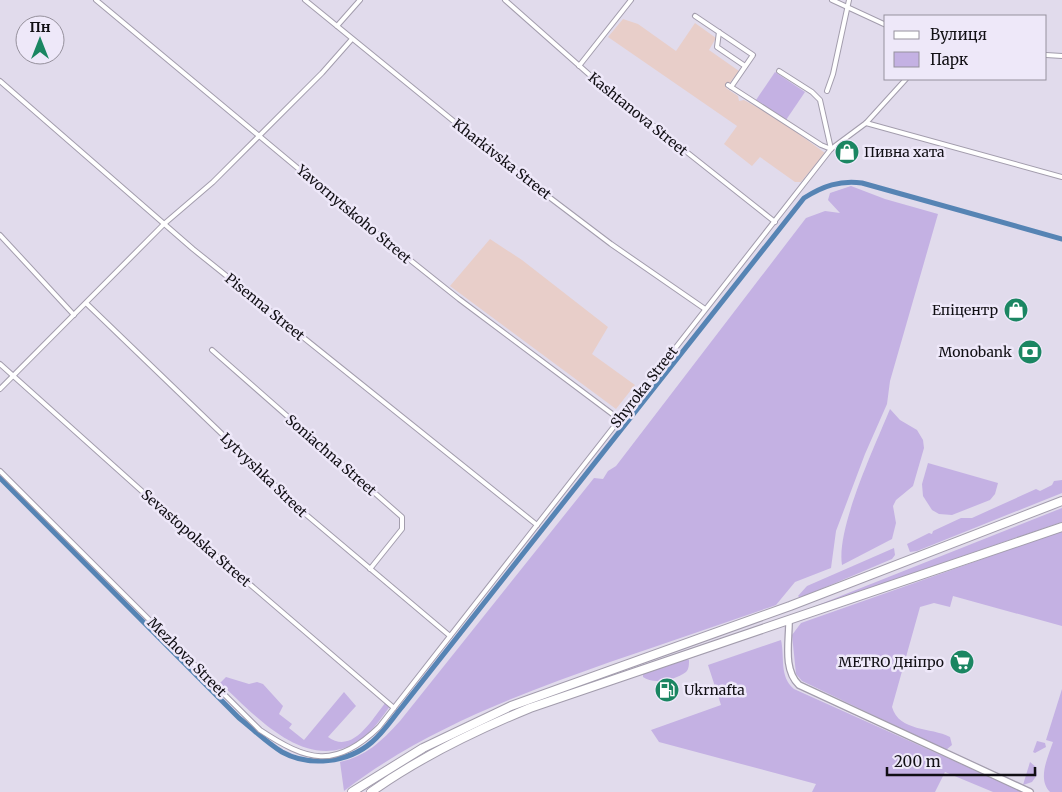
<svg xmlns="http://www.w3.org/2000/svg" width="1062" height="792" viewBox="0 0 1062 792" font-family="Merriweather,serif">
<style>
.industrial{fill:#e8cec9}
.green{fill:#c4b1e3}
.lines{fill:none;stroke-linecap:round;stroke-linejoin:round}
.canal{stroke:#5684b4;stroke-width:5}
.street-casing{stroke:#a39dad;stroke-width:6}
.secondary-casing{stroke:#a39dad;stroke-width:8}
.highway-casing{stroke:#a39dad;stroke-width:10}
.street{stroke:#fff;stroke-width:4}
.secondary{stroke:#fff;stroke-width:5.5}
.highway{stroke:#fff;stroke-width:8}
.labels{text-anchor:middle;stroke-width:5;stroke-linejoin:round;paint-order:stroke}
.street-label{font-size:14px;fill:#110f14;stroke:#eee8f9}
.poi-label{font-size:14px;fill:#110f14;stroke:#eee8f9;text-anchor:end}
</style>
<rect width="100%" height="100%" fill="#e1dbec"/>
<g class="industrial">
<polygon points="623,19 638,24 676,51 695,23 716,38 709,50 739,71 726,88 738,96 739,101 744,100 777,118 825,153 801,182 795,182 760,157 752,166 724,144 737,126 608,37"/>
<polygon points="490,239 522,260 608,327 592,354 635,385 616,409 450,286"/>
</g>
<g class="green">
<polygon points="775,72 805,92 786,120 756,100"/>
<path d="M851,186l34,13 53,15 -48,167 -3,23 -22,50 -29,77 -5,37 -36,14 -19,23c-55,19 -111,38 -166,57 -93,33 -187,68 -266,129l-4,-29c26,-6 41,-20 60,-41l194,-243 9,1 5,-8 8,-5 190,-248 19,-7 15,2 -12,-13 2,-7z"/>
<path d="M890,409l10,11 17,10 6,10 1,8 -11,38 -17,14 -3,6 3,17 -4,16 -50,26c-6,-37 33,-119 48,-156z"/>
<polygon points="928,463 998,483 995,494 990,500 952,515 939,514 932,510 923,496 922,484"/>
<polygon points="1062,480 1062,493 917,551 910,552 907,544 929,533 932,534 933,531 961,518 972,518 1036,489 1040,491 1052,485 1054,481"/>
<polygon points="1062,508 1062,522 803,611"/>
<path d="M1062,531v95l-109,-30 -3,11 -16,-4 -14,4 -28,100c7,25 39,20 58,30l2,8 -6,5 -144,-69 -6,-7 -4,-39 9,-12z"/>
<polygon points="894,548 895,555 892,559 800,598 798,596 807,586"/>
<path d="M781,640c4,18 -2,36 13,49l229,103h-30l-48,-20 -10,20h-123l4,-8 -157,-42 -8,-12 70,-25 -13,-40z"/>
<path d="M687,659l2,1c0,4 0,9 -3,12 -10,8 -33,13 -43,5v-3z"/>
<path d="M226,677l23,7 8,-2 6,2 20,22 -4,8 13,10 -3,4 15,12 40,-48 12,14 -28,31c25,18 44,-18 58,-35l5,3c-9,12 -18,26 -31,35 -53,36 -105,-25 -140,-57z"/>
<path d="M1062,689v103h-12c-13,-13 -2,-35 3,-50l-7,-2z"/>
<polygon points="1037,741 1045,743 1046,747 1035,753 1033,752"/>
<polygon points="1030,762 1036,767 1037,775 1032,782 1023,785"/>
</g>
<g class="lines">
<path class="canal" d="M0,478l239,240c14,11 28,25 43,34 27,15 66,11 90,-10 11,-9 20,-23 30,-35l402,-509c19,-12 36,-18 58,-15l200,56"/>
<defs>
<g id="street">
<polyline points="96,0 360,220 459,299 619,419"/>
<polyline points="305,0 516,172 611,244 705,309"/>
<polyline points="505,0 592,77 775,222"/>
<polyline points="832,0 886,25"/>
<polyline points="695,16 753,55 731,87"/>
<polyline points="337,26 360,0"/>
<polyline points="719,32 717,47 745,66"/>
<polyline points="1046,55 1062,56"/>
<polyline points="579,66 631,0"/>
<polyline points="779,71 812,92 820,100 831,149"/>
<polyline points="0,81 193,249 537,525"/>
<polyline points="728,85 821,145 831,149"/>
<polyline points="827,91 833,74 849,0"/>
<polyline points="866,123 1062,177"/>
<polyline points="0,235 74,315"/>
<polyline points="87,304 303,512 450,636"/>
<polyline points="212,350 402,517 402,529 370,569"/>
<polyline points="0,364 154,502 394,708"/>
<polyline points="0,389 164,224 213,182 322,73 352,39"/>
<path d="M0,471l260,259c47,31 75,40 119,-3l452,-578 35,-26 40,-44"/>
</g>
<path id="secondary" d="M789,622c0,20 -6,48 10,63l231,107"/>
<g id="highway">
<polyline points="352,792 423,748 511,706 790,606 1062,501"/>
<path d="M371,792c49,-35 103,-61 159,-84l532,-181"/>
</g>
</defs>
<use href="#street" class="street-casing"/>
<use href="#secondary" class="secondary-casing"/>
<use href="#highway" class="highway-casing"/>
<use href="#street" class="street"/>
<use href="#secondary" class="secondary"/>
<use href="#highway" class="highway"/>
</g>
<defs>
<symbol id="shop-disc" viewBox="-11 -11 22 22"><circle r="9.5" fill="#1b8662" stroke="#eee8f9"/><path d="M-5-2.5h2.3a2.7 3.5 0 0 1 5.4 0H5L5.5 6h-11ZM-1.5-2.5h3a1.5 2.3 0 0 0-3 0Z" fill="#fff"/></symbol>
<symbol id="bank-disc" viewBox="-11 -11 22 22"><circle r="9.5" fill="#1b8662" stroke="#eee8f9"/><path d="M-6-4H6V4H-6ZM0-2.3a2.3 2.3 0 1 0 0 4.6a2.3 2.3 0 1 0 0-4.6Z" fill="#fff"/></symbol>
<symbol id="supermarket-disc" viewBox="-11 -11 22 22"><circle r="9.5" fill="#1b8662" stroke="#eee8f9"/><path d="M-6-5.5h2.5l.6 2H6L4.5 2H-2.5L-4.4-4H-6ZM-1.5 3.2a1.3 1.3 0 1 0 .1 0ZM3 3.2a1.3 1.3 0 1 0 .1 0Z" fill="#fff"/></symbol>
<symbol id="fuel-disc" viewBox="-11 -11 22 22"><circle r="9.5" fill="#1b8662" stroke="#eee8f9"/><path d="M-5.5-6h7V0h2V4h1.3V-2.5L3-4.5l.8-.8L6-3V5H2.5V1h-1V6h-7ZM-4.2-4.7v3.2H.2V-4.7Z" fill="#fff"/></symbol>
</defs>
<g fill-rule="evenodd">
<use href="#shop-disc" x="833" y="138" width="28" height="28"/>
<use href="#shop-disc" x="1002" y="296" width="28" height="28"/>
<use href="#bank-disc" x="1016" y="338" width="28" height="28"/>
<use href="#supermarket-disc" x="948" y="648" width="28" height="28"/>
<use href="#fuel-disc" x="653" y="676" width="28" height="28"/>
</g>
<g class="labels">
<g class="street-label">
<text transform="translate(638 114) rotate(39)" y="5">Kashtanova Street</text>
<text transform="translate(502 159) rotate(38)" y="5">Kharkivska Street</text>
<text transform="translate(354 214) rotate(40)" y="5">Yavornytskoho Street</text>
<text transform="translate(265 307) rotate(39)" y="5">Pisenna Street</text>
<text transform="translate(644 387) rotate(-52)" y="5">Shyroka Street</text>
<text transform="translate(331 455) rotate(41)" y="5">Soniachna Street</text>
<text transform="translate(264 475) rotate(44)" y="5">Lytvyshka Street</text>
<text transform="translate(196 538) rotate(41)" y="5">Sevastopolska Street</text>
<text transform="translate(187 657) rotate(45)" y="5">Mezhova Street</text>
</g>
<g class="poi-label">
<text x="864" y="157" text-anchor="start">Пивна хата</text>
<text x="998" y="315">Епіцентр</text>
<text x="1012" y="357">Monobank</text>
<text x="944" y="667">METRO Дніпро</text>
<text x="684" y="695" text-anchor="start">Ukrnafta</text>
</g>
</g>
<rect x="884" y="15" width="162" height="65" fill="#eee8f9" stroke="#96919d"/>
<rect x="894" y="31" width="25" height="8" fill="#ffffff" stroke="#96919d"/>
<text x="930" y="40" font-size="15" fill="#110f14">Вулиця</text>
<rect x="894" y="52" width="25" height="15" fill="#c4b1e3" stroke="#96919d"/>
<text x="930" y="65" font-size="15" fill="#110f14">Парк</text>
<g transform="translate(40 40)"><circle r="24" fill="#eee8f9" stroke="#96919d"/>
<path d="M0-4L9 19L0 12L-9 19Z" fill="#1b8662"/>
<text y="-8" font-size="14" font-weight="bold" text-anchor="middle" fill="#110f14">Пн</text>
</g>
<path d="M887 767v8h148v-8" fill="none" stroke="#110f14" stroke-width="2.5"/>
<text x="894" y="767" font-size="15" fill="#110f14" stroke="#eee8f9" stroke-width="4" paint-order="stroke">200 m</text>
</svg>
